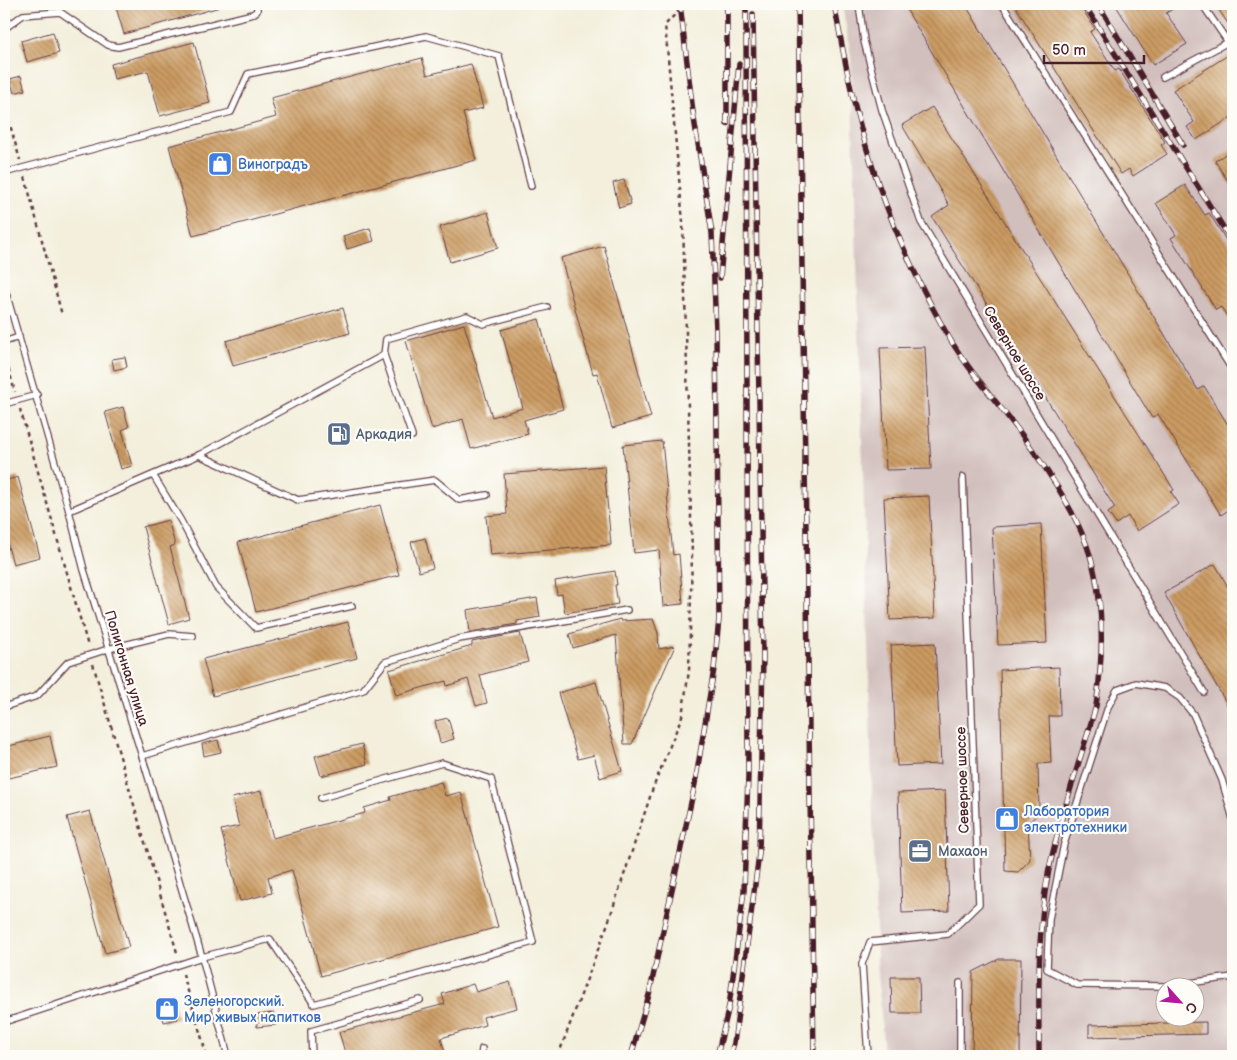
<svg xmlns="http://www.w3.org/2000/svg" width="1237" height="1060" viewBox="0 0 1237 1060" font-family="'Balsamiq Sans',sans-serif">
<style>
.industrial{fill:#d1bfbd;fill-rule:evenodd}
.building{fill:url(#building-back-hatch)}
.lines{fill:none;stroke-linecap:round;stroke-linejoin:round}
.service-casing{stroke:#633e46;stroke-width:8}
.path{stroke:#633e46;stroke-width:2.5;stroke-dasharray:4 4;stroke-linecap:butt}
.service{stroke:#fff;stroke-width:5.5}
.rail-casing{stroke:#4a1f2b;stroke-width:5.5}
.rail{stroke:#fdfcf7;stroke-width:4;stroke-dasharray:11;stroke-linecap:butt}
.labels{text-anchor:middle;stroke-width:4.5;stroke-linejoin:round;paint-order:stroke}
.shop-label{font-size:14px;fill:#366cbe;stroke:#fdfcf7;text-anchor:start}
.street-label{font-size:14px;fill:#4a1f2b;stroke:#fdfcf7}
.service-label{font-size:14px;fill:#4e5e75;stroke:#fdfcf7;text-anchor:start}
</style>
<defs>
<pattern id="building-back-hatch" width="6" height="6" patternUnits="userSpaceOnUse" patternTransform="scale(1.25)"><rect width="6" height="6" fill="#cb9b62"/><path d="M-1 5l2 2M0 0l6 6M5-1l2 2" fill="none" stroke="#a77e51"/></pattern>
</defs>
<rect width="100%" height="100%" fill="#fdfcf7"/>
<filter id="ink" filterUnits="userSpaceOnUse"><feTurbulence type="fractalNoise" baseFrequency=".02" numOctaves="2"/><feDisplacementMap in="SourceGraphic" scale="10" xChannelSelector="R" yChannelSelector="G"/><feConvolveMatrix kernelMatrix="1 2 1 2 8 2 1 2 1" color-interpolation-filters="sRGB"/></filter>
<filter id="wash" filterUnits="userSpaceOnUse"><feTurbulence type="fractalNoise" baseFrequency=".0096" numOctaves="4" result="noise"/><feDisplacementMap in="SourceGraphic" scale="20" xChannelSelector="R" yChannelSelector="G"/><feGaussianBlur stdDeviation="1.12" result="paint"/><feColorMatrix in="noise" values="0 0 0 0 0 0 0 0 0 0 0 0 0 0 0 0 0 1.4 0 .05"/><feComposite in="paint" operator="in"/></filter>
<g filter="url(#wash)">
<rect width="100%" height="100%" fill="#f3efdc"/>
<path class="industrial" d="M842,4h391v1052h-349l-7,-97 -26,-904zM1164,988h30v30h-30z"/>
<g id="blocks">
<g class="building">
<polygon points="115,4 220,4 220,7 124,34"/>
<polygon points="903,4 965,4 1198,390 1204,386 1233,433 1233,507 1221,515 1158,414 1152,418"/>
<polygon points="1014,4 1079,4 1095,29 1090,32 1115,71 1119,69 1165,142 1161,145 1167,154 1133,176 1129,169 1121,174"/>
<polygon points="1115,4 1181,4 1166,13 1187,44 1153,65"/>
<polygon points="1215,4 1233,4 1233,31"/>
<polygon points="53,32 59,53 27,62 21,41"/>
<polygon points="194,42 210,103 160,116 148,71 114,79 111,64"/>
<polygon points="1233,52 1233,116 1196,140 1187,127 1194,122 1173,90"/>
<polygon points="422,58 427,75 471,64 483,108 463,113 476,160 193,236 169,146 276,117 271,98"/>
<polygon points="21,76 25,90 14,93 10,79"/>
<polygon points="932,107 1174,490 1171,492 1179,504 1137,531 1128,516 1116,524 1108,513 1115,508 932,217 949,205 902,125"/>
<polygon points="1233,149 1233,189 1215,161"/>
<polygon points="624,180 631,204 619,208 613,183"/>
<polygon points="1185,185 1205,215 1209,213 1233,251 1233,326 1221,307 1216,310 1171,238 1176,235 1156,203"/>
<polygon points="488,212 498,248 450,262 440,227"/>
<polygon points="370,228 374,241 347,249 343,236"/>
<polygon points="604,246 651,417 612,428 597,373 593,374 561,258"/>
<polygon points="343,308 350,333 233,366 226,341"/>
<polygon points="539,319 563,409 524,420 528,434 471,449 463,419 432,429 406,341 464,324 492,417 523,408 501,330"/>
<polygon points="925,347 931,469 886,470 880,348"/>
<polygon points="125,357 127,367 114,370 112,359"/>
<polygon points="123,407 129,427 122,430 132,466 121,469 105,412"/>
<polygon points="662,441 673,555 679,554 683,604 663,606 659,550 634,553 623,445"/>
<polygon points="604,466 611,545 490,555 486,516 507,514 504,474"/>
<polygon points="18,477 40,557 13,564 4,532 4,481"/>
<polygon points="929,496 935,618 890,620 884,498"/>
<polygon points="380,505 399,575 256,612 238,542"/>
<polygon points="168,520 175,545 170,547 189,618 169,624 143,527"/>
<polygon points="1041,524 1047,643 998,645 992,527"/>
<polygon points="425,538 433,568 419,572 411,542"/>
<polygon points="1215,564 1233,596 1233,715 1164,593"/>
<polygon points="615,571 617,585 615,585 618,604 565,613 562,594 557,595 555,581"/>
<polygon points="537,598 540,617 517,621 517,624 470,632 467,610"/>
<polygon points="620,619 621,621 653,619 658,633 659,649 675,646 632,744 624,744 616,635 573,648 569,634"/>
<polygon points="348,622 357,658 213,696 203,659"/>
<polygon points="520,633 528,662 480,675 487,703 476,706 468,679 447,686 446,681 396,695 389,670 472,646 472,642"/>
<polygon points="935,643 941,764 897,766 891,645"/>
<polygon points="1059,667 1060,716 1049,716 1051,763 1038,764 1039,812 1028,824 1030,860 1018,872 1005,871 1000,670"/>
<polygon points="596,682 622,771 600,778 594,755 578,759 558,693"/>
<polygon points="448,718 454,739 440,743 435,721"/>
<polygon points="50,736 57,767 4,779 4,747"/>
<polygon points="218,740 221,752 204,756 202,744"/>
<polygon points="362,744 367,764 321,776 315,756"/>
<polygon points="441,782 445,796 461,792 498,927 321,976 292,870 268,877 272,893 240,901 221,830 239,826 232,798 261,791 273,838 365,813 364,808 391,800 390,797"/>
<polygon points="945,791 949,911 902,913 898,793"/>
<polygon points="90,811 129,947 105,953 67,817"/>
<polygon points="999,959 1021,959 1020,1056 972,1056 973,972"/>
<polygon points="891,977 919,977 920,1013 892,1013"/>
<polygon points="510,982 517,1008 483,1017 485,1025 441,1038 446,1056 346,1056 339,1032 445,1004 442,994 473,984 476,992"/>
<polygon points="173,1000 178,1019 164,1022 159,1003"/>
<polygon points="274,1013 276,1025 257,1027 256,1015"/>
<polygon points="1206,1022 1206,1034 1089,1037 1089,1025"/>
</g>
</g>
</g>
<g filter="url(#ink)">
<use href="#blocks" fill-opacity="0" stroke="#633e46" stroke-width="1"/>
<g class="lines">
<defs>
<g id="service">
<polyline points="859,4 864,41 882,110 921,222 1204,692"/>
<polyline points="1002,4 1233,371"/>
<polyline points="1202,4 1228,42 1233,39"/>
<polyline points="4,29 23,15 60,12 108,45 118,47 253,14 257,11 257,4"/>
<polyline points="1163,77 1228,42"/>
<polyline points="4,173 231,112 248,74 426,36 499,56 531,186"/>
<polyline points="4,286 69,511 84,570 142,756 202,957 228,1056"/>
<polyline points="4,342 19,337"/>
<polyline points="384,355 412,436"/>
<polyline points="4,404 37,395"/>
<polyline points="199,455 298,500 435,480 459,500 487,495"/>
<polyline points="153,475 181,521 216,587 256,628 352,606"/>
<polyline points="69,511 199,455 384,355 386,339 467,316 483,324 547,307"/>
<polyline points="4,707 37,696 68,662 108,649 169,634 193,636"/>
<polyline points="142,756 363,690 385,662 459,639 627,610"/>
<polyline points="1233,819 1222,780 1193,714 1180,698 1165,688 1136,683 1117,690 1108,707 1064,844 1049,919 1047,969 1077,985 1166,986 1233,977"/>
<polyline points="960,983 960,1056"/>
<polyline points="4,1022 202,957 270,939 314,1004 533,942 491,779 442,763 321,798"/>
<polyline points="312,1056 311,1031 420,1000"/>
<polyline points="481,1056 482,1049"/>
<polyline points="868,1056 862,964 870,942 948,934 979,904 963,477"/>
</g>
</defs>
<use href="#service" class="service-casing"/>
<g class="path">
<polyline points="4,104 20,160"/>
<polyline points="25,177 62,315"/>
<polyline points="4,353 15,392"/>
<polyline points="20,409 88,646"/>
<polyline points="93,664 178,956"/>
<polyline points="183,974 207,1056"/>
<polyline points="558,1056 608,923 653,788 682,716 689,671 692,555 683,222 665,25 685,4"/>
</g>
<use href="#service" class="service"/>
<defs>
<g id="rail">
<polyline points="798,4 814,1056"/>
<path d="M834,4c7,35 13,71 22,106 19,75 49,149 87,217 25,46 62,82 91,125 20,28 41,61 53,94 18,51 17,106 9,160 -14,48 -31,96 -43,146 -17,66 -14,136 -14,204"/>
<polyline points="1084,4 1233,243"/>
<polyline points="1098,4 1183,145"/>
<polyline points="727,124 727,4"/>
<polyline points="720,278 739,64"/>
<polyline points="631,1056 649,995 695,784 714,669 719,619 716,331 712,233 693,112 680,4"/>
<polyline points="717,1056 729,1006 744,891 748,776 746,4"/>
<polyline points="730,1056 734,1043 759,854 763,657 753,14"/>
</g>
</defs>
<use href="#rail" class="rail-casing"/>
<use href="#rail" class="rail"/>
</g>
</g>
<defs>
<symbol id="shop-square" viewBox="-11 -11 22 22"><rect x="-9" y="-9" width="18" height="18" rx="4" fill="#3f7fe0" stroke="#fdfcf7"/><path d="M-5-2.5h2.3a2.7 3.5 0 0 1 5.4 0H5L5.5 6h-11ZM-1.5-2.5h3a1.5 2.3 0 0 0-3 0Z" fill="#fff"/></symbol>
<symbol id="fuel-square" viewBox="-11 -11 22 22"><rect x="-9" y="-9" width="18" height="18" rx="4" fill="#5c6f8a" stroke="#fdfcf7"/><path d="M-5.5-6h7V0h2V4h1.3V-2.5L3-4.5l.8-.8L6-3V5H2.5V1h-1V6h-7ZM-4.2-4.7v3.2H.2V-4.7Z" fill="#fff"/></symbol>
<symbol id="office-square" viewBox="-11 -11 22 22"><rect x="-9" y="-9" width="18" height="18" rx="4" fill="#5c6f8a" stroke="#fdfcf7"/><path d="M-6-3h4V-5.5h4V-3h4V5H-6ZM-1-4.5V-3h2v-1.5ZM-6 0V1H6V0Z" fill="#fff"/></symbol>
</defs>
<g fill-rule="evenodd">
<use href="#shop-square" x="206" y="150" width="28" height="28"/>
<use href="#fuel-square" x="325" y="420" width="28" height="28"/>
<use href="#shop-square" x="993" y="805" width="28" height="28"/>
<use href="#office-square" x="906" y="837" width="28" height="28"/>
<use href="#shop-square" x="153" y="995" width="28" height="28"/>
</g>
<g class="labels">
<g class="shop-label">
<text x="238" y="169">Виноградъ</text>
<text x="1024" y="816">Лаборатория<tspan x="1024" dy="16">электротехники</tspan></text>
<text x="184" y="1006">Зеленогорский.<tspan x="184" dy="16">Мир живых напитков</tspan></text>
</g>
<g class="street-label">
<text transform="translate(1015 353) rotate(59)" y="5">Северное шоссе</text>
<text transform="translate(127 668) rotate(73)" y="5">Полигонная улица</text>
<text transform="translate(962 780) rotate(-92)" y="5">Северное шоссе</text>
</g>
<g class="service-label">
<text x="356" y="439">Аркадия</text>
<text x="938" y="856">Махаон</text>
</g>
</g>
<rect width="1237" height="1060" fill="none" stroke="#fdfcf7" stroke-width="20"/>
<g transform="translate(1180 1002) rotate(117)"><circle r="24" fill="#fdfcf7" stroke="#b5a4a5"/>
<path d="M0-4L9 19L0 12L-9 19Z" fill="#b5179e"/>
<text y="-8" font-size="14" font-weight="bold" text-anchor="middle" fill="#4a1f2b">С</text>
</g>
<path d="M1044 55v8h100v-8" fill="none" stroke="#4a1f2b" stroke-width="2.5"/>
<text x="1052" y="55" font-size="15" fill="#4a1f2b" stroke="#fdfcf7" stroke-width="4" paint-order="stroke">50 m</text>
</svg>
